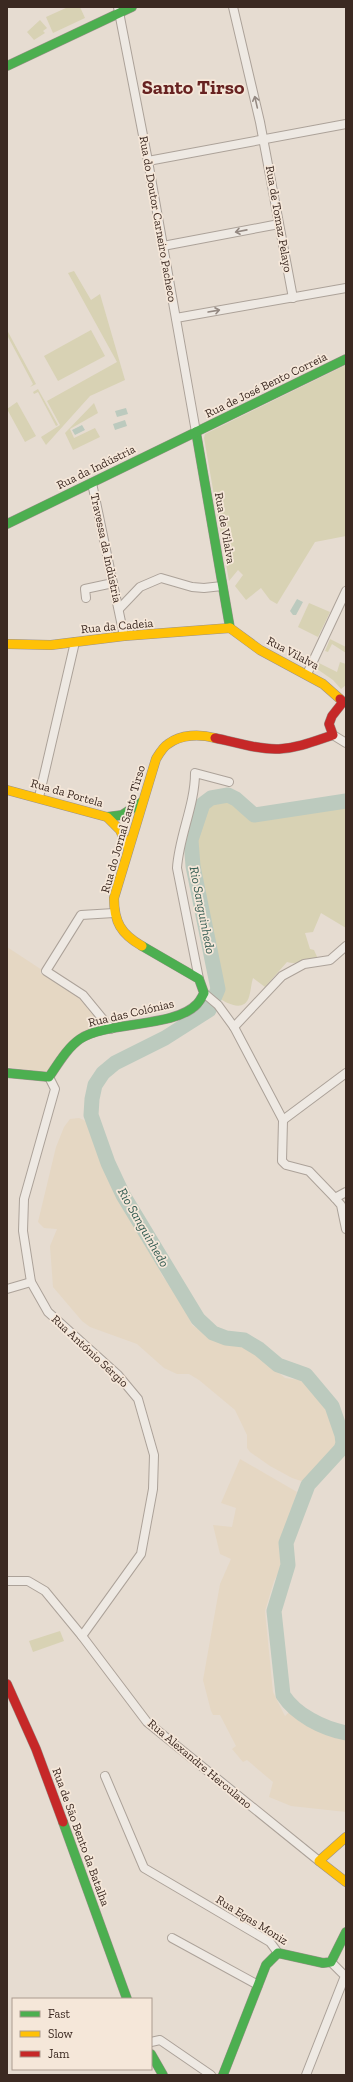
<svg xmlns="http://www.w3.org/2000/svg" width="353" height="2082" viewBox="0 0 353 2082" font-family="'Zilla Slab',serif">
<style>
.farmland{fill:#e5d7c3}
.green{fill:#d8d2b4}
.water{fill:#bccabe}
.lines{fill:none;stroke-linecap:round;stroke-linejoin:round}
.river{stroke:#bccabe;stroke-width:15}
.street-casing{stroke:#aca299;stroke-width:10}
.fast-casing{stroke:#9b918a;stroke-width:10}
.slow-casing{stroke:#9b918a;stroke-width:10}
.jam-casing{stroke:#9b918a;stroke-width:10}
.street{stroke:#eee9e3;stroke-width:8}
.fast{stroke:#4caf50;stroke-width:9}
.slow{stroke:#ffc107;stroke-width:9}
.jam{stroke:#c62828;stroke-width:9}
.oneway{stroke:#948982}
.labels{text-anchor:middle;stroke-width:3.5;stroke-linejoin:round;paint-order:stroke}
.street-label{font-size:12px;fill:#3b2921;stroke:#f5e7d9}
.water-label{font-size:13px;font-style:italic;fill:#315a50;stroke:#f5e7d9}
.town-label{font-size:20px;font-weight:bold;fill:#672221;stroke:#f5e7d9}
</style>
<rect width="100%" height="100%" fill="#e6dcd1"/>
<g class="farmland">
<polygon points="7,947 42,970 40,973 81,999 88,1009 99,1019 99,1027 51,1070 44,1072 7,1067"/>
<polygon points="79,1118 88,1122 104,1165 124,1210 138,1228 163,1277 179,1294 192,1325 215,1340 246,1346 285,1378 300,1380 311,1388 325,1405 336,1431 337,1443 321,1469 304,1482 292,1478 270,1466 250,1452 247,1448 247,1435 235,1410 199,1380 189,1374 177,1374 164,1368 137,1344 90,1327 82,1321 53,1287 50,1246 57,1229 44,1228 38,1222 56,1147 64,1127 70,1119"/>
<polygon points="240,1459 297,1492 279,1546 281,1568 274,1581 265,1611 273,1692 285,1716 291,1710 335,1733 346,1735 346,1812 291,1806 269,1797 273,1782 247,1760 243,1762 232,1749 236,1746 220,1715 213,1715 211,1711 203,1680 220,1584 231,1559 220,1554 213,1525 232,1527 236,1508 221,1503"/>
</g>
<g class="green">
<polygon points="68,7 80,7 85,18 53,33 46,17"/>
<polygon points="40,20 47,28 43,31 45,33 34,40 27,32"/>
<polygon points="74,271 91,300 100,294 125,380 90,396 46,445 41,437 60,425 47,401 117,362 68,273"/>
<polygon points="7,330 36,384 30,387 33,384 7,335"/>
<polygon points="91,330 105,356 58,381 44,356"/>
<polygon points="346,365 346,536 315,542 277,604 270,600 261,588 246,600 235,586 243,575 238,570 229,581 204,438 205,434"/>
<polygon points="38,389 58,425 56,426 38,392 34,394 33,392"/>
<polygon points="17,402 36,436 25,442 7,409"/>
<polygon points="94,403 98,413 70,429 74,438 95,428 100,437 73,450 65,433"/>
<polygon points="309,603 330,612 318,637 298,627"/>
<polygon points="330,639 346,647 346,653 332,644 328,652 325,651"/>
<polygon points="340,662 346,664 346,685 341,689 333,680 317,669 319,663 337,672"/>
<path d="M227,796l8,4 18,17 93,-14v125l-25,-15 -8,19 -8,1 5,16 4,1 4,9c-10,1 -22,6 -31,3l-22,25 -12,-9c-2,6 -2,13 -4,19 -5,16 -23,6 -32,0l3,-9 -24,-122 -3,-26 11,-31 6,-8z"/>
<polygon points="60,1631 64,1641 33,1652 29,1641"/>
</g>
<g class="water">
<polygon points="126,408 128,414 117,417 115,411"/>
<polygon points="125,420 127,426 115,430 113,424"/>
<polygon points="82,425 85,430 75,435 72,430"/>
<polygon points="297,599 303,602 296,615 293,615 290,611"/>
</g>
<g class="lines">
<path class="river" d="M346,801l-92,14 -18,-16 -8,-4 -17,3 -8,6 -12,36 2,26 25,123 -9,21 -44,28 -50,25 -12,10 -8,12 -3,14 -1,16 17,48 15,32 75,124 15,14 13,5 18,2 15,9 19,16 28,10 26,31 10,29 1,8 -2,6 -33,36 -22,58 2,22 -14,46 9,84c13,20 39,33 63,38"/>
<defs>
<g id="street">
<polyline points="118,7 148,161 196,432"/>
<polyline points="233,7 260,122 293,298"/>
<polyline points="148,161 346,124"/>
<polyline points="163,246 279,224"/>
<polyline points="176,318 346,288"/>
<polyline points="92,483 124,636"/>
<polyline points="86,598 85,589 113,583"/>
<polyline points="119,609 140,587 161,578 192,587 204,588 222,586"/>
<polyline points="307,674 346,591"/>
<polyline points="333,735 346,743"/>
<polyline points="39,797 75,642"/>
<path d="M199,979l-22,-111c2,-32 18,-63 18,-95l34,9"/>
<polyline points="205,994 218,1005 234,1027 283,1120 282,1161 286,1165 309,1171 335,1198 341,1205 346,1229"/>
<polyline points="234,1027 282,976 304,964 330,960 346,946"/>
<polyline points="111,1029 83,995 46,971 81,915 114,913"/>
<polyline points="49,1077 55,1089 24,1199 23,1231 31,1282 48,1312 118,1375 138,1399 154,1455 153,1489 141,1554 82,1636"/>
<polyline points="283,1120 346,1073"/>
<polyline points="335,1198 346,1192"/>
<polyline points="7,1289 31,1282"/>
<polyline points="7,1581 28,1581 45,1591 82,1636 147,1722 319,1861"/>
<polyline points="105,1776 144,1868 270,1942 278,1953"/>
<polyline points="172,1938 258,1985"/>
<polyline points="151,2042 160,2040 211,2075"/>
<polyline points="306,2075 345,1976 331,1962"/>
</g>
<g id="fast">
<polyline points="7,66 132,7"/>
<polyline points="196,432 230,628"/>
<polyline points="7,524 346,359"/>
<polyline points="107,817 122,815 142,802"/>
<path d="M7,1073l42,4c9,-13 18,-29 31,-38 27,-18 95,-11 117,-35 3,-3 5,-7 7,-11l-5,-14 -57,-33"/>
<polyline points="63,1822 127,1999"/>
<polyline points="151,2054 163,2075"/>
<polyline points="223,2075 266,1965 278,1953 323,1963 331,1962 346,1932"/>
</g>
<g id="slow">
<polyline points="230,628 260,650 323,684 340,699"/>
<polyline points="7,644 51,645 124,636 230,628"/>
<polyline points="7,790 107,817 120,830 128,848"/>
<path d="M142,946c-21,-12 -28,-24 -28,-48l42,-139c3,-5 7,-12 12,-15 13,-10 32,-10 47,-6"/>
<polyline points="346,1837 319,1861 346,1882"/>
</g>
<g id="jam">
<path d="M215,738c20,4 43,12 64,11 19,-1 36,-8 54,-14l-4,-11 3,-8 11,-14 -3,-3"/>
<polyline points="7,1684 36,1749 63,1822"/>
</g>
</defs>
<use href="#street" class="street-casing"/>
<use href="#fast" class="fast-casing"/>
<use href="#slow" class="slow-casing"/>
<use href="#jam" class="jam-casing"/>
<use href="#street" class="street"/>
<use href="#fast" class="fast"/>
<use href="#slow" class="slow"/>
<use href="#jam" class="jam"/>
</g>
<defs><path id="oneway-shaft" d="M-6 0H5M1.5-3L5.5 0L1.5 3" fill="none" stroke-width="1.6" stroke-linecap="round" stroke-linejoin="round"/></defs>
<g class="oneway">
<use href="#oneway-shaft" transform="translate(256 102) rotate(-103)"/>
<use href="#oneway-shaft" transform="translate(241 231) rotate(169)"/>
<use href="#oneway-shaft" transform="translate(214 311) rotate(-10)"/>
</g>
<g class="labels">
<g class="street-label">
<text transform="translate(158 219) rotate(80)" y="4">Rua do Doutor Carneiro Pacheco</text>
<text transform="translate(279 219) rotate(80)" y="4">Rua de Tomaz Pelayo</text>
<text transform="translate(266 385) rotate(-26)" y="4">Rua de José Bento Correia</text>
<text transform="translate(96 467) rotate(-26)" y="4">Rua da Indústria</text>
<text transform="translate(225 528) rotate(80)" y="4">Rua de Vilalva</text>
<text transform="translate(106 548) rotate(78)" y="4">Travessa da Indústria</text>
<text transform="translate(117 626) rotate(-5)" y="4">Rua da Cadeia</text>
<text transform="translate(293 653) rotate(28)" y="4">Rua Vilalva</text>
<text transform="translate(67 793) rotate(16)" y="4">Rua da Portela</text>
<text transform="translate(123 829) rotate(-74)" y="4">Rua do Jornal Santo Tirso</text>
<text transform="translate(131 1013) rotate(-13)" y="4">Rua das Colónias</text>
<text transform="translate(90 1351) rotate(43)" y="4">Rua António Sérgio</text>
<text transform="translate(200 1764) rotate(40)" y="4">Rua Alexandre Herculano</text>
<text transform="translate(81 1837) rotate(70)" y="4">Rua de São Bento da Batalha</text>
<text transform="translate(252 1920) rotate(32)" y="4">Rua Egas Moniz</text>
</g>
<g class="water-label">
<text transform="translate(203 910) rotate(79)" y="5">Rio Sanguinhedo</text>
<text transform="translate(144 1227) rotate(60)" y="5">Rio Sanguinhedo</text>
</g>
<g class="town-label">
<text x="193" y="94">Santo Tirso</text>
</g>
</g>
<rect width="353" height="2082" fill="none" stroke="#3b2921" stroke-width="16"/>
<rect x="12" y="1998" width="140" height="72" fill="#f5e7d9" stroke="#ab9b8f"/>
<rect x="20" y="2011" width="20" height="6" fill="#4caf50" stroke="#ab9b8f"/>
<text x="48" y="2018" font-size="12" fill="#3b2921">Fast</text>
<rect x="20" y="2031" width="20" height="6" fill="#ffc107" stroke="#ab9b8f"/>
<text x="48" y="2038" font-size="12" fill="#3b2921">Slow</text>
<rect x="20" y="2051" width="20" height="6" fill="#c62828" stroke="#ab9b8f"/>
<text x="48" y="2058" font-size="12" fill="#3b2921">Jam</text>
</svg>
